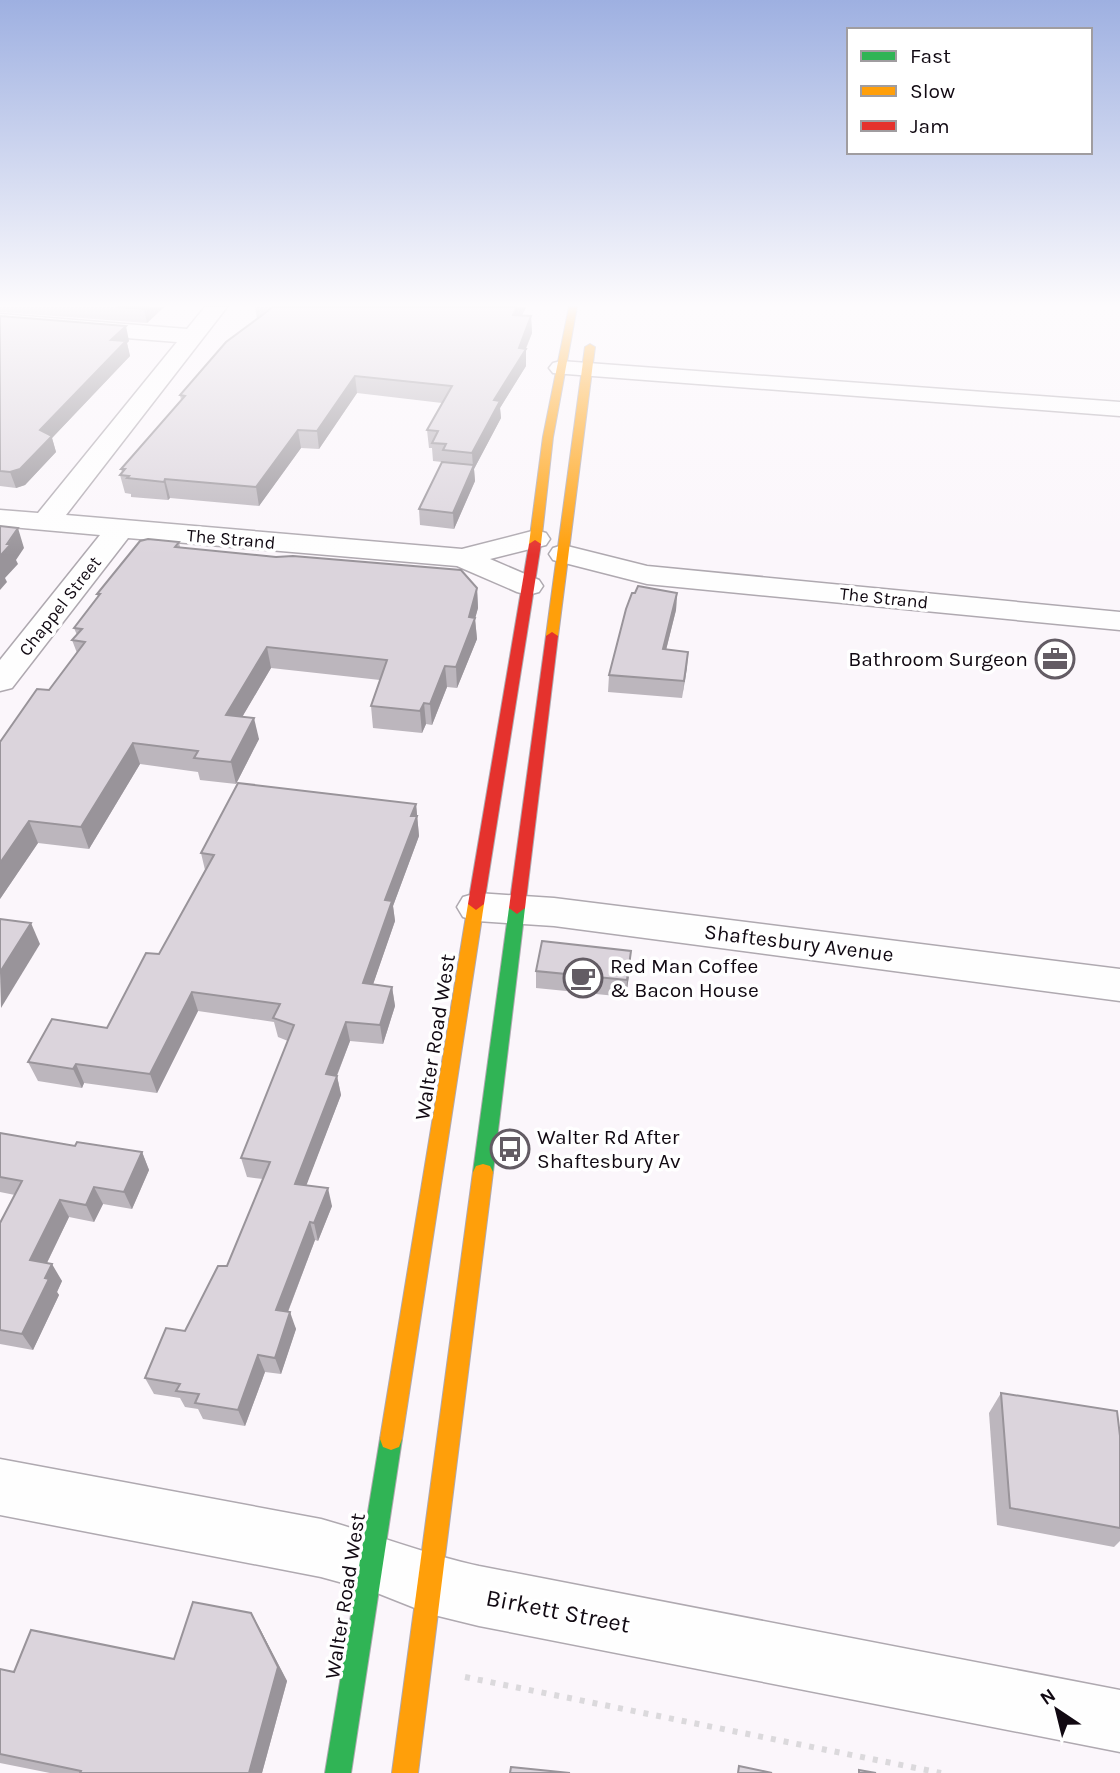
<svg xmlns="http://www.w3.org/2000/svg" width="1120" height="1773" viewBox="0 0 1120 1773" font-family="Karla,sans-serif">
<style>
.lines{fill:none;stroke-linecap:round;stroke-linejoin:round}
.street-casing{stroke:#afa9b0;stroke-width:3}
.fast-casing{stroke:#afa9b0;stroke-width:2}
.slow-casing{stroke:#afa9b0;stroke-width:2}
.jam-casing{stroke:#afa9b0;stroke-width:2}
.path{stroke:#dbd9dc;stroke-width:6;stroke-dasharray:5 8;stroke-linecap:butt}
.street{fill:#fefefe;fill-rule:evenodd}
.fast{fill:#30b455;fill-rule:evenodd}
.slow{fill:#ff9f0a;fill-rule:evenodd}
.jam{fill:#e5322d;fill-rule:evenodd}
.wall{fill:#bcb6bd}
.shaded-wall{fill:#99949a}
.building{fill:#dbd4dc;stroke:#99949a;stroke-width:2}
.labels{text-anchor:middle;stroke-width:7;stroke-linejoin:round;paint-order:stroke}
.far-street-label{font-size:18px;fill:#110912;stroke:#fff}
.poi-label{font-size:21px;fill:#110912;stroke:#fff;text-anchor:start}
.street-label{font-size:21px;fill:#110912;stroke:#fff}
.near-street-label{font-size:24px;fill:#110912;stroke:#fff}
</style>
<rect width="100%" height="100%" fill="#fbf6fb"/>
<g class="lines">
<defs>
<g id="street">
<polygon points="205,307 227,307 66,515 462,549 536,530 546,533 550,539 546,545 490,559 539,580 543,586 539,592 528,595 517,592 457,566 128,538 12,688 0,691 0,660 100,535 0,526 0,510 38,513 177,342 0,328 0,314 187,329"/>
<polygon points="561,361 1120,402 1120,416 553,373 549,368 553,363"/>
<polygon points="563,545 647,566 1120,612 1120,630 647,584 553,560 549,554 553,548"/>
<polygon points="477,893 554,898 1120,969 1120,1001 554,926 477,921 463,917 457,907 463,897"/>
<path d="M0,1459l321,60c54,15 103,35 158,47l641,124v62l-641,-126 -49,-12 -58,-23 -51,-14 -321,-62z"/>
</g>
<g id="fast">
<polygon points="517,902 525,908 493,1172 490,1178 483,1180 476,1178 473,1172 509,908"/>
<polygon points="391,1428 399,1431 402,1439 351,1773 325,1773 380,1439 383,1431"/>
</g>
<g id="slow">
<polygon points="569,307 577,307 553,437 541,544 535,548 529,544 543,437"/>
<polygon points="590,344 595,347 558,636 552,640 546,636 585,347"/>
<polygon points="476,898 484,904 402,1439 399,1447 391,1450 383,1447 380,1439 468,904"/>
<polygon points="483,1164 490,1166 493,1172 418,1773 392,1773 473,1172 476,1166"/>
</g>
<g id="jam">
<polygon points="535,540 541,544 484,904 476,910 468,904 529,544"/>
<polygon points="552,632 558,636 525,908 517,914 509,908 546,636"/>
</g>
</defs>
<use href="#street" class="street-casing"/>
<use href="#fast" class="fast-casing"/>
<use href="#slow" class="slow-casing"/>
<use href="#jam" class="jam-casing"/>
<polyline class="path" points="465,1677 941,1773"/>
<use href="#street" class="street"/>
<use href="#fast" class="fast"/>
<use href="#slow" class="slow"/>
<use href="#jam" class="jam"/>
</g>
<g class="wall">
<polygon points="0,307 164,307 147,323 0,312"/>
<polygon points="255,307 526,307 522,315 531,316 532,333 526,349 526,366 500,408 501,418 474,469 475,481 454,529 420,525 419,509 442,462 433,461 432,448 429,448 427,430 442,403 357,393 319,449 301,448 259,506 170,498 168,500 131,497 131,494 125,493 120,475 122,472 121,469 181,400 180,395 257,319"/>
<polygon points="0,316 129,341 127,343 130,356 52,438 56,452 25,485 16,488 0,486"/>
<polygon points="179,542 180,547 477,588 478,608 475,618 477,639 457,688 447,687 432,725 426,724 422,733 373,728 371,706 380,680 271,668 242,717 259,739 236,784 200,780 198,772 140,764 89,849 38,843 0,899 49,690 77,653 72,640 77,635 74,628 98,597 97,594"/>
<polygon points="677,593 676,610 666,650 688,652 682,698 608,692 609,675"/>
<polygon points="416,804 419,836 393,906 395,921 373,984 392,987 395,1006 383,1044 350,1041 337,1076 341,1095 306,1185 332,1206 318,1241 315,1240 288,1312 296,1329 281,1374 265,1372 245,1426 203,1419 198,1409 185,1407 180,1398 154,1394 145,1378 185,1331 227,1266 263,1179 247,1177 241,1158 288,1041 278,1037 274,1022 198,1011 157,1093 84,1083 82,1088 38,1081 28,1062 107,1028 159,954 205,870 201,853"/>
<polygon points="630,968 626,997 536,988 536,971"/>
<polygon points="0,1133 75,1146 142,1152 149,1170 132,1209 103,1204 94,1222 69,1217 47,1263 62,1281 57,1292 59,1295 33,1350 0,1344 0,1223 15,1195 0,1192"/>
<polygon points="1001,1393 1120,1436 1120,1541 1114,1547 997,1525 989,1413"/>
<polygon points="251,1613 260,1629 287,1681 262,1773 50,1773 0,1763 0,1669 14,1672 174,1659"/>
</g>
<g class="shaded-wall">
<polygon points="146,307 164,307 147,323 144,309"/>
<polygon points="517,307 526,307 526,308 513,331 513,315"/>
<polygon points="531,316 532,333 525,350 526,349 526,366 500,408 501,418 474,469 475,481 454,529 453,513 473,467 472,453 494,400 519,348"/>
<polygon points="126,326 129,341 127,343 130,356 52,438 56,452 25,485 16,488 10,472 40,430 111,340"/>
<polygon points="355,376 357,393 319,449 317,431"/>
<polygon points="298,430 301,448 259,506 256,487"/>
<polygon points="165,479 170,498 168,500 164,482"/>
<polygon points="18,528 24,548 16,560 18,564 5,578 7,582 0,590 0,556"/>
<polygon points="477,588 478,608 475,619 477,639 457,688 456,667"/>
<polygon points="677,593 676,610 662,666 663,649"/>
<polygon points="267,647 271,668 231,736 226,715"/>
<polygon points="688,652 687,668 682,698 684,681"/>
<polygon points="445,666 447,687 432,725 430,704"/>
<polygon points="424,703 426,724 422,733 420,711"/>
<polygon points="254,718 259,739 236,784 231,762"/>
<polygon points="133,743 140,764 89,849 81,827"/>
<polygon points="416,804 419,836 393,906 395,921 367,1002 363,983 385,900 411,816"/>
<polygon points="29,821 38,843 0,899 0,863"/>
<polygon points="31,923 40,944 1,1008 0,972"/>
<polygon points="631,951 630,968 626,997 627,980"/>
<polygon points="392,987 395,1006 383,1044 380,1025"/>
<polygon points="192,992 198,1011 157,1093 150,1074"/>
<polygon points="346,1022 350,1041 330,1093 326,1074"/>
<polygon points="76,1064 84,1083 82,1088 73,1069"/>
<polygon points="337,1076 341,1095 300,1202 295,1184"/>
<polygon points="142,1152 149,1170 132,1209 124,1192"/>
<polygon points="94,1187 103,1204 94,1222 86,1205"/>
<polygon points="328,1188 332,1206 318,1241 314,1223"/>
<polygon points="60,1200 69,1217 40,1277 30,1260"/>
<polygon points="310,1222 315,1240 282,1327 276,1310"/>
<polygon points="52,1264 62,1281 57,1292 59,1295 33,1350 22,1334 45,1278"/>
<polygon points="290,1312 296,1329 281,1374 275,1358"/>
<polygon points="258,1355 265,1372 245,1426 238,1410"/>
<polygon points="251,1613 260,1629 287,1681 262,1773 249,1773"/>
</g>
<g class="building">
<polygon points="117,307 146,307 144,309"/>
<polygon points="273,307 517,307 513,315 531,316 519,348 526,349 494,400 500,401 472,453 443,450 446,444 432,443 438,431 427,430 452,386 355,376 317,431 298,430 256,487 165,479 164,482 127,478 129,476 120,475 125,469 121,469 185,396 180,395 226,342"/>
<polygon points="0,316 126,326 111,340 126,341 40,430 52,436 20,469 10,472 0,471"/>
<polygon points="442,462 474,465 453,513 419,509"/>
<polygon points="0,526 18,528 7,544 11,544 0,556"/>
<polygon points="148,539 179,542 175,547 276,557 293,556 461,570 477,588 469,617 475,618 456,667 445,666 430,704 424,703 420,711 371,706 387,660 267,647 226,715 254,718 231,762 194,758 198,751 133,743 81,827 29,821 0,863 0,742 37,689 49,690 85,642 72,640 82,629 74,628 100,594 97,594 140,541"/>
<polygon points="638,586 677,593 663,649 688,652 684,681 609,675 626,609 632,593 635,593"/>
<polygon points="238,783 416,804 411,816 417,816 385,900 392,901 363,983 392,987 380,1025 346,1022 326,1074 337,1076 295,1184 328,1188 314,1223 310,1222 276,1310 290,1312 275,1358 258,1355 238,1410 195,1403 199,1394 176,1391 180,1384 145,1378 166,1328 185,1331 218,1266 227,1266 270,1162 241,1158 294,1025 273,1018 280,1004 192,992 150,1074 76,1064 73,1069 28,1062 52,1019 107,1028 146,953 159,954 214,855 201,853"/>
<polygon points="0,919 31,923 0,972"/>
<polygon points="542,941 631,951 627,980 536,971"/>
<polygon points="0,1133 75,1146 77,1142 142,1152 124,1192 94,1187 86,1205 60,1200 30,1260 52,1264 45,1278 49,1279 22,1334 0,1330 0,1223 22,1181 0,1177"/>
<polygon points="1001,1393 1117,1411 1120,1436 1120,1528 1010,1508"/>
<polygon points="193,1602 251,1613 278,1667 249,1773 80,1773 81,1771 0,1754 0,1669 14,1672 31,1630 174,1659"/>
<polygon points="739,1766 772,1773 738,1773"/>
<polygon points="511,1767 570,1773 510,1773"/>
<polygon points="859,1770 876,1773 859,1773"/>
</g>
<linearGradient id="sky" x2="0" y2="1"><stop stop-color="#9eb0e1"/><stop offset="0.55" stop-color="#fdfbfd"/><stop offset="1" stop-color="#fdfbfd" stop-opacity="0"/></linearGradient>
<rect width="1120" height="555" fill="url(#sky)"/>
<defs>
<symbol id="office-ring" viewBox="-11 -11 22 22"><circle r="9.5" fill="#fff" stroke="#635c64" stroke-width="1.5"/><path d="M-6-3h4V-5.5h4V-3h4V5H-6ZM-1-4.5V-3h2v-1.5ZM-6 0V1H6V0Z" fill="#635c64"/></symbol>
<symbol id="cafe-ring" viewBox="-11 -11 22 22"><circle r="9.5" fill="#fff" stroke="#635c64" stroke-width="1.5"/><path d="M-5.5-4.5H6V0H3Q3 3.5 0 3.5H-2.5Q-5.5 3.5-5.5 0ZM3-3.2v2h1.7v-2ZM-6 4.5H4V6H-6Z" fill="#635c64"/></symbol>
<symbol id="bus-ring" viewBox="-11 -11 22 22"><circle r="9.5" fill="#fff" stroke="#635c64" stroke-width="1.5"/><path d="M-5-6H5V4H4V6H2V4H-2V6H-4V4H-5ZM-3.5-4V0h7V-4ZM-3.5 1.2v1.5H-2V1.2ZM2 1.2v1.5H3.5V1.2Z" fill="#635c64"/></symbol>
</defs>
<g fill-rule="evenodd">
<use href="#office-ring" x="1033" y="637" width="44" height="44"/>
<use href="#cafe-ring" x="561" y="956" width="44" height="44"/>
<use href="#bus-ring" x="488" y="1127" width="44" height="44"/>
</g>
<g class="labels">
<g class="far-street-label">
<text transform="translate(231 539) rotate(5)" y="6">The Strand</text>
<text transform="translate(884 598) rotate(6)" y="6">The Strand</text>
<text transform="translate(60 606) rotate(-52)" y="6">Chappel Street</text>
</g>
<g class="poi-label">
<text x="1028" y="666" text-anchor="end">Bathroom Surgeon</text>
<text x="610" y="973">Red Man Coffee<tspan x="610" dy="24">&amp; Bacon House</tspan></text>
<text x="537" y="1144">Walter Rd After<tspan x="537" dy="24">Shaftesbury Av</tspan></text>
</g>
<g class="street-label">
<text transform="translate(799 943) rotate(7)" y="7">Shaftesbury Avenue</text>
<text transform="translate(435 1037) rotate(-81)" y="7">Walter Road West</text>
<text transform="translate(345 1596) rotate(-81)" y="7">Walter Road West</text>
</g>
<g class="near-street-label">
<text transform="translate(558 1611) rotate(11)" y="8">Birkett Street</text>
</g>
</g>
<rect x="847" y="28" width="245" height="126" fill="#ffffff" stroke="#a09da0" stroke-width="2"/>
<rect x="861" y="51" width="35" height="10" fill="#30b455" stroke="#a09da0" stroke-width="2"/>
<text x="910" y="63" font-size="21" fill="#110912">Fast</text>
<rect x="861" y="86" width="35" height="10" fill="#ff9f0a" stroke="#a09da0" stroke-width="2"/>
<text x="910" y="98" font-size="21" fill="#110912">Slow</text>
<rect x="861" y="121" width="35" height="10" fill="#e5322d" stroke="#a09da0" stroke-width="2"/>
<text x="910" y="133" font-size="21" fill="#110912">Jam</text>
<g transform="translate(1057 1710) rotate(325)" stroke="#ffffff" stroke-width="5" paint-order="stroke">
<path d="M0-5L12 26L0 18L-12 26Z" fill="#110912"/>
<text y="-10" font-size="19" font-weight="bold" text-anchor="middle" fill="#110912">N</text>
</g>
</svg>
